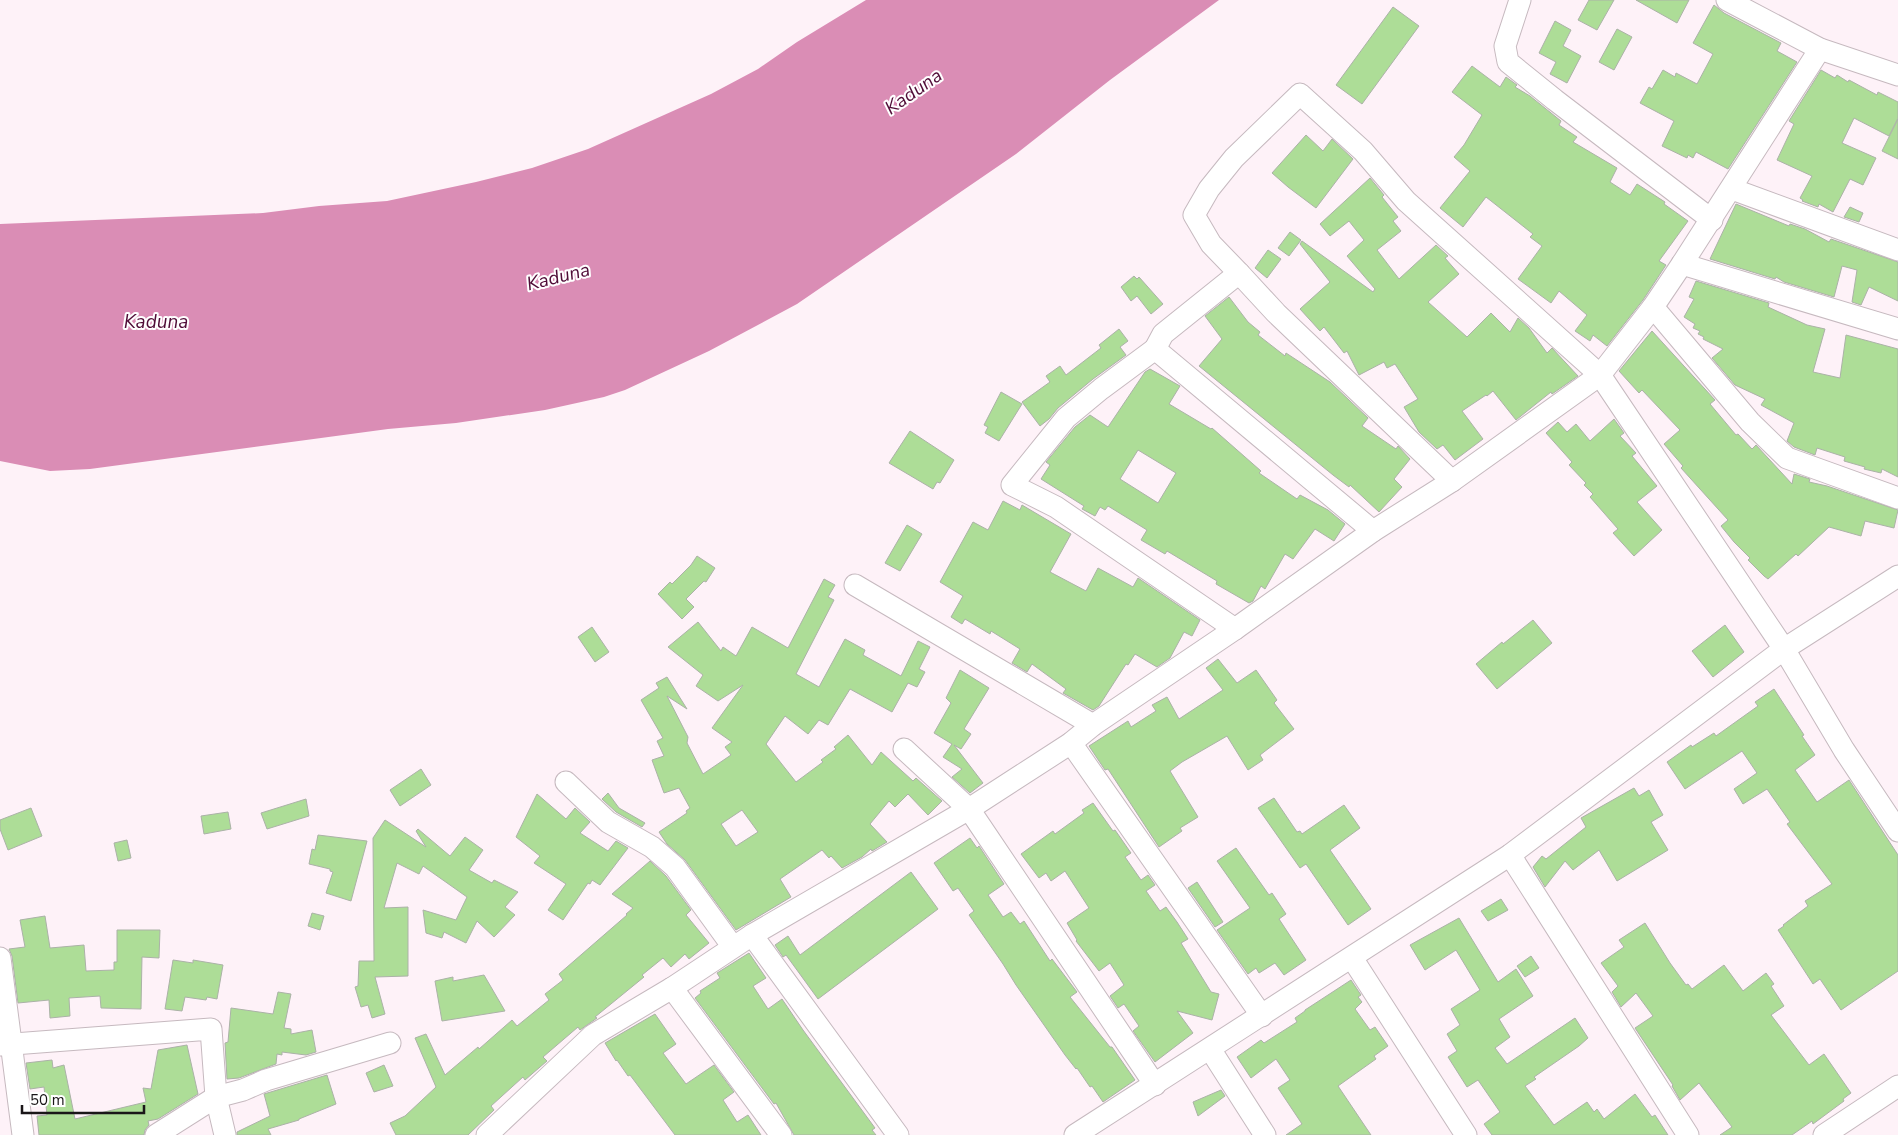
<svg xmlns="http://www.w3.org/2000/svg" width="1898" height="1135" viewBox="0 0 1898 1135" font-family="'Nunito Sans',sans-serif">
<style>
.water{fill:#da8db5}
.building{fill:#addd97;stroke:#abb2a7;fill-rule:evenodd}
.lines{fill:none;stroke-linecap:round;stroke-linejoin:round}
.minor-casing{stroke:#c6b9bf;stroke-width:23}
.minor{stroke:#fff;stroke-width:21}
.labels{text-anchor:middle;stroke-width:4;stroke-linejoin:round;paint-order:stroke}
.water-label{font-size:19px;font-style:italic;fill:#500c37;stroke:#fff}
</style>
<rect width="100%" height="100%" fill="#fef2f8"/>
<polygon class="water" points="866,0 1219,0 1110,80 1016,154 797,304 709,351 625,390 604,397 545,410 456,423 388,429 90,469 50,471 0,461 0,224 263,213 319,206 387,201 476,182 532,168 588,149 711,94 758,69 797,42"/>
<g class="building">
<polygon points="1589,0 1614,0 1597,30 1578,20"/>
<polygon points="1636,0 1689,0 1677,23"/>
<polygon points="1714,5 1724,13 1781,43 1777,51 1797,62 1728,169 1696,152 1693,158 1688,155 1687,158 1662,146 1674,121 1640,103 1649,87 1652,89 1663,70 1675,77 1676,73 1697,84 1713,54 1693,43"/>
<polygon points="1393,7 1419,26 1362,104 1336,85"/>
<polygon points="1555,21 1571,30 1563,46 1581,56 1567,83 1550,74 1556,62 1539,53"/>
<polygon points="1617,29 1632,37 1614,70 1599,62"/>
<polygon points="1472,66 1500,87 1506,77 1517,85 1515,87 1530,96 1561,121 1559,125 1577,137 1573,142 1617,168 1610,182 1630,195 1637,184 1665,202 1664,204 1688,221 1659,261 1666,265 1643,300 1607,346 1593,335 1590,341 1575,331 1587,315 1559,291 1551,303 1518,279 1542,246 1530,237 1533,234 1486,197 1463,227 1440,208 1470,171 1454,157 1464,145 1482,115 1452,92"/>
<polygon points="1821,70 1835,78 1837,75 1848,82 1849,80 1877,95 1878,92 1898,102 1898,118 1889,136 1854,118 1842,143 1876,158 1863,185 1850,179 1833,212 1819,204 1818,207 1802,201 1803,200 1800,198 1812,176 1777,160 1794,124 1789,121"/>
<polygon points="1898,119 1898,159 1882,151"/>
<polygon points="1306,135 1323,151 1332,139 1353,159 1316,208 1288,187 1272,173"/>
<polygon points="1370,178 1384,195 1382,197 1398,217 1393,221 1401,231 1377,250 1399,279 1436,245 1448,256 1445,258 1459,274 1428,302 1467,337 1491,313 1510,332 1518,318 1529,328 1547,353 1552,348 1578,376 1552,394 1551,392 1516,420 1493,391 1487,396 1486,395 1462,411 1483,439 1455,460 1443,445 1437,449 1419,432 1404,407 1418,399 1395,364 1387,368 1384,362 1359,375 1347,351 1344,353 1324,327 1320,331 1300,309 1330,282 1300,244 1302,241 1373,292 1375,289 1347,256 1364,240 1349,221 1330,236 1320,224"/>
<polygon points="1736,204 1789,226 1790,224 1805,229 1829,242 1831,239 1898,262 1898,301 1869,287 1861,305 1852,302 1857,270 1842,266 1834,297 1784,282 1776,277 1775,279 1710,259"/>
<polygon points="1850,207 1863,213 1859,222 1844,217"/>
<polygon points="1290,232 1301,240 1289,256 1278,248"/>
<polygon points="1268,250 1281,259 1267,278 1255,268"/>
<polygon points="1134,276 1137,279 1139,277 1163,304 1151,314 1137,296 1131,301 1121,287"/>
<polygon points="1696,281 1769,303 1768,307 1807,325 1825,329 1813,372 1840,378 1846,335 1898,349 1898,477 1882,469 1881,473 1864,469 1865,467 1844,461 1845,457 1817,448 1815,455 1794,447 1787,441 1794,423 1761,405 1765,399 1735,385 1712,358 1723,349 1703,339 1704,337 1698,334 1700,331 1693,328 1695,324 1684,317 1694,299 1689,297"/>
<polygon points="1229,297 1248,322 1260,332 1258,335 1285,356 1286,353 1330,382 1368,418 1362,426 1396,449 1398,446 1410,459 1394,479 1402,487 1379,512 1350,485 1349,487 1333,475 1199,366 1222,339 1205,316"/>
<polygon points="1119,329 1128,341 1120,347 1126,355 1093,379 1058,408 1049,419 1040,426 1022,402 1050,382 1046,376 1060,366 1066,375 1101,348 1099,345"/>
<polygon points="1652,331 1715,400 1710,404 1736,435 1738,434 1752,449 1756,445 1792,484 1794,474 1810,479 1809,482 1827,486 1898,510 1894,528 1865,521 1861,536 1829,527 1798,556 1796,554 1768,579 1764,576 1748,560 1750,558 1734,542 1721,526 1728,520 1681,468 1683,466 1664,444 1680,430 1642,390 1639,393 1619,371"/>
<path d="M1150,369l30,17 -11,18 42,25 1,-1 49,43 -2,2 38,26 3,-4 28,15 17,14 -11,17 -19,-12 -22,30 -8,-5 -20,35 -4,-3 -8,15 -4,2 -33,-19 1,-3 -50,-30 -2,3 -24,-14 6,-10 -39,-24 -3,4 -5,-3 -5,9 -13,-7 2,-3 -43,-27 9,-14 -4,-3 29,-35 15,-12 18,12 37,-55zM1138,450l38,23 -18,30 -38,-24z"/>
<polygon points="1001,392 1022,404 999,441 985,433 988,427 984,425"/>
<polygon points="1614,419 1624,433 1620,436 1636,453 1632,456 1657,486 1637,502 1662,530 1634,556 1613,533 1618,529 1590,497 1593,494 1584,485 1586,483 1569,465 1572,462 1546,433 1558,422 1567,432 1576,424 1590,441"/>
<polygon points="910,431 954,460 940,483 937,482 933,489 889,463"/>
<polygon points="1003,501 1020,510 1022,505 1071,534 1050,572 1086,591 1098,568 1133,587 1138,578 1200,620 1192,636 1184,632 1170,658 1157,667 1135,654 1128,665 1126,664 1099,706 1093,710 1063,693 1066,689 1032,664 1027,672 1012,663 1020,649 991,631 990,634 965,619 962,624 951,617 963,596 940,582 973,522 988,530"/>
<polygon points="907,525 922,534 900,571 885,563"/>
<polygon points="697,556 715,568 706,582 704,581 686,599 694,607 682,619 658,594 670,582 672,584 691,565"/>
<path d="M824,579l11,6 -7,12 6,3 -38,74 23,13 26,-48 20,11 -2,5 38,21 17,-35 12,6 -11,22 6,3 -8,15 -9,-4 -16,29 -42,-23 -22,36 -9,-5 -11,14 -23,-18 -19,28 30,38 27,-20 -2,-2 15,-11 -2,-2 14,-12 24,30 9,-13 32,29 3,-3 26,23 -14,14 -20,-21 -13,13 -6,-6 -19,23 17,18 -15,9 -1,-2 -9,8 -20,11 -11,-12 -2,2 -7,-8 -42,29 11,18 -55,33 -51,-70 -18,-16 -8,-12 28,-19 -1,-2 4,-3 -11,-20 -15,5 -12,-33 12,-4 -7,-15 6,-3 -22,-38 18,-12 -3,-5 11,-6 20,32 -20,-13 21,41 -1,6 16,31 28,-19 -6,-8 7,-5 -20,-14 31,-43 -25,16 -22,-15 7,-11 -35,-28 30,-25 23,29 2,-4 13,9 16,-29 36,21zM742,810l16,22 -22,14 -15,-22z"/>
<polygon points="1533,620 1552,643 1497,689 1476,664 1502,642 1503,644"/>
<polygon points="1725,625 1744,652 1713,677 1692,651"/>
<polygon points="592,627 609,652 595,662 578,637"/>
<polygon points="1218,659 1237,683 1256,670 1277,700 1274,703 1294,729 1260,755 1263,760 1248,770 1227,736 1182,762 1170,771 1198,817 1180,828 1182,831 1159,847 1108,769 1105,770 1089,746 1128,721 1131,727 1156,711 1152,705 1167,697 1179,719 1223,690 1206,668"/>
<polygon points="960,670 989,688 964,729 971,734 961,749 954,745 983,783 970,793 952,777 962,769 943,757 952,744 934,733 951,703 946,698"/>
<polygon points="1774,689 1804,735 1802,736 1815,755 1795,770 1817,802 1849,780 1898,855 1898,971 1841,1010 1820,979 1813,984 1778,930 1784,926 1783,925 1808,906 1805,901 1832,884 1787,824 1790,822 1767,789 1743,804 1734,789 1757,773 1742,751 1685,789 1667,762 1691,745 1692,747 1714,733 1716,736 1758,706 1755,702"/>
<polygon points="421,769 431,785 400,806 390,790"/>
<polygon points="1634,788 1639,796 1649,790 1663,815 1651,822 1668,850 1617,881 1599,850 1573,870 1565,861 1545,887 1533,867 1542,856 1546,859 1586,827 1581,818"/>
<polygon points="608,793 619,808 645,823 642,827 616,812 602,799"/>
<polygon points="537,794 566,819 575,808 590,822 580,833 608,851 616,841 628,848 600,885 592,880 590,884 588,883 563,920 548,910 566,884 534,863 540,856 516,837"/>
<polygon points="1274,798 1297,832 1300,831 1302,834 1344,805 1360,828 1330,850 1371,909 1348,925 1306,864 1300,868 1258,808"/>
<polygon points="306,799 309,816 267,829 261,813"/>
<polygon points="1093,803 1113,831 1115,830 1131,853 1125,857 1141,880 1148,875 1155,885 1146,891 1160,911 1166,907 1177,922 1188,939 1181,943 1211,992 1219,994 1212,1020 1177,1011 1193,1033 1155,1062 1133,1031 1139,1026 1124,1004 1118,1008 1110,996 1124,985 1110,963 1099,971 1076,941 1077,940 1067,923 1089,908 1065,871 1051,881 1046,873 1039,878 1021,854 1053,831 1055,834 1084,813 1082,810"/>
<polygon points="31,808 42,836 8,850 0,829 0,820"/>
<polygon points="228,812 231,829 204,834 201,816"/>
<polygon points="385,820 426,847 416,831 418,829 450,856 465,837 483,850 469,870 492,883 494,880 518,892 505,907 515,915 494,937 477,921 466,943 444,932 442,938 426,933 423,910 456,920 467,897 423,866 419,874 397,863 384,908 408,907 408,976 375,977 385,1014 372,1018 368,1005 361,1007 355,987 358,986 359,961 374,961 373,838"/>
<polygon points="318,835 367,841 351,901 326,893 333,872 330,871 330,869 309,864 312,849 315,850"/>
<polygon points="970,838 977,848 979,846 1004,884 988,895 1003,917 1011,912 1020,924 1024,921 1050,961 1052,959 1077,992 1070,997 1110,1047 1112,1047 1135,1080 1103,1102 1092,1086 1090,1087 1077,1068 1076,1069 1065,1055 1016,985 1003,964 969,915 974,911 958,888 953,891 934,863"/>
<polygon points="127,840 131,858 118,861 114,843"/>
<polygon points="1236,848 1269,895 1272,893 1286,914 1279,919 1306,960 1284,975 1275,963 1259,973 1256,968 1248,974 1217,930 1250,908 1217,861"/>
<polygon points="650,861 666,876 691,910 686,915 709,943 689,959 685,954 671,967 663,958 642,975 644,977 595,1017 597,1018 580,1030 578,1027 543,1057 547,1061 525,1080 523,1077 491,1106 494,1110 468,1135 396,1135 390,1123 405,1116 436,1087 415,1038 426,1034 445,1075 478,1047 479,1049 512,1020 517,1026 549,1000 545,994 563,980 559,974 627,915 626,914 633,908 612,894"/>
<polygon points="911,872 938,909 818,999 786,955 783,957 775,945 788,936 800,955"/>
<polygon points="1197,882 1223,922 1215,927 1188,888"/>
<polygon points="1501,899 1508,910 1488,921 1481,911"/>
<polygon points="312,913 324,916 320,930 308,926"/>
<polygon points="45,916 50,948 84,945 86,971 114,970 114,962 117,962 117,930 160,930 159,958 142,957 141,1009 101,1008 100,996 69,998 70,1016 50,1018 49,1000 18,1003 12,956 9,949 25,947 20,920"/>
<polygon points="1459,918 1498,982 1516,969 1533,996 1499,1019 1510,1037 1495,1048 1507,1064 1575,1018 1588,1038 1579,1046 1534,1077 1536,1079 1525,1086 1554,1125 1587,1102 1594,1112 1597,1109 1604,1119 1635,1094 1652,1117 1655,1115 1668,1135 1492,1135 1484,1124 1500,1112 1478,1080 1467,1087 1448,1057 1457,1051 1447,1034 1460,1025 1451,1009 1480,990 1456,950 1425,970 1410,945"/>
<polygon points="1645,923 1670,963 1686,985 1688,984 1692,989 1724,965 1743,991 1766,973 1774,984 1771,986 1784,1006 1771,1015 1809,1065 1824,1054 1851,1093 1843,1099 1844,1101 1813,1124 1812,1121 1792,1135 1720,1135 1732,1127 1699,1083 1680,1100 1672,1086 1673,1085 1635,1028 1653,1016 1636,993 1621,1007 1612,992 1618,986 1601,963 1624,947 1619,940"/>
<polygon points="749,953 766,978 753,986 768,1009 782,999 803,1030 875,1128 872,1130 876,1135 794,1135 776,1103 774,1104 695,998 701,993 700,991 720,978 717,973"/>
<polygon points="1531,956 1539,968 1525,977 1517,966"/>
<polygon points="173,960 193,963 193,960 223,965 217,999 207,997 206,1000 185,997 182,1011 165,1009"/>
<polygon points="484,975 505,1011 442,1021 435,981 453,977 453,981"/>
<polygon points="1351,980 1361,995 1358,997 1362,1002 1355,1009 1370,1030 1375,1027 1388,1046 1374,1056 1376,1059 1338,1086 1371,1135 1286,1135 1302,1124 1278,1088 1290,1080 1276,1059 1251,1078 1237,1057 1261,1040 1264,1043 1297,1022 1295,1018 1305,1011 1305,1010"/>
<polygon points="278,992 291,994 284,1028 291,1029 291,1034 312,1030 316,1052 306,1055 282,1052 282,1055 277,1054 276,1064 239,1078 227,1079 225,1043 228,1042 231,1008 273,1014"/>
<polygon points="655,1014 676,1044 663,1053 686,1084 714,1065 734,1092 723,1100 737,1122 748,1115 761,1135 675,1135 630,1075 628,1076 617,1060 616,1061 605,1043"/>
<polygon points="187,1045 198,1094 158,1119 148,1121 149,1125 145,1130 144,1135 39,1135 37,1116 47,1115 44,1087 30,1089 26,1063 52,1060 53,1068 64,1065 75,1119 146,1102 143,1088 151,1089 158,1050"/>
<polygon points="384,1065 393,1086 374,1092 366,1073"/>
<polygon points="327,1075 336,1104 299,1119 299,1120 268,1129 271,1135 237,1135 237,1132 270,1116 264,1094"/>
<polygon points="1221,1090 1225,1096 1198,1116 1193,1102"/>
</g>
<g class="lines">
<defs>
<g id="minor">
<polyline points="1520,0 1505,46 1508,62 1555,100 1712,220"/>
<polyline points="1727,0 1820,49 1898,75"/>
<polyline points="1732,189 1898,250"/>
<polyline points="1682,264 1898,329"/>
<polyline points="1239,273 1211,244 1194,215 1209,189 1234,158 1300,94 1363,151 1406,201 1600,375 1784,649 1844,750 1898,831"/>
<polyline points="1653,307 1750,422 1787,458 1898,498"/>
<polyline points="1155,349 1163,334 1239,273 1276,313 1452,481"/>
<polyline points="855,585 1093,725"/>
<polyline points="1235,629 1056,507 1012,485 1066,418 1101,389 1155,349 1373,531"/>
<polyline points="1071,743 1262,1016"/>
<polyline points="904,749 969,809 1155,1085"/>
<polyline points="566,782 608,822 652,847 675,867 733,947"/>
<polyline points="1510,855 1688,1135"/>
<polyline points="752,935 898,1135"/>
<polyline points="0,958 23,1135"/>
<polyline points="1352,958 1466,1135"/>
<polyline points="672,988 781,1135"/>
<polyline points="0,1045 211,1029 216,1097 225,1135"/>
<polyline points="1210,1049 1265,1135"/>
<polyline points="156,1135 216,1097 243,1090 266,1080 390,1043"/>
<polyline points="487,1135 593,1035 672,988 752,935 969,809 1071,743 1093,725 1235,629 1373,531 1452,481 1600,375 1653,307 1682,264 1820,49"/>
<polyline points="1075,1135 1510,855 1784,649 1898,576"/>
<polyline points="1824,1135 1898,1086"/>
</g>
</defs>
<use href="#minor" class="minor-casing"/>
<use href="#minor" class="minor"/>
</g>
<g class="labels">
<g class="water-label">
<text transform="translate(913 91) rotate(-35)" y="7">Kaduna</text>
<text transform="translate(558 276) rotate(-14)" y="7">Kaduna</text>
<text x="156" y="328">Kaduna</text>
</g>
</g>
<path d="M22 1105v8h122v-8" fill="none" stroke="#1a1618" stroke-width="2.5"/>
<text x="30" y="1105" font-size="15" fill="#1a1618" stroke="#ffffff" stroke-width="4" paint-order="stroke">50 m</text>
</svg>
